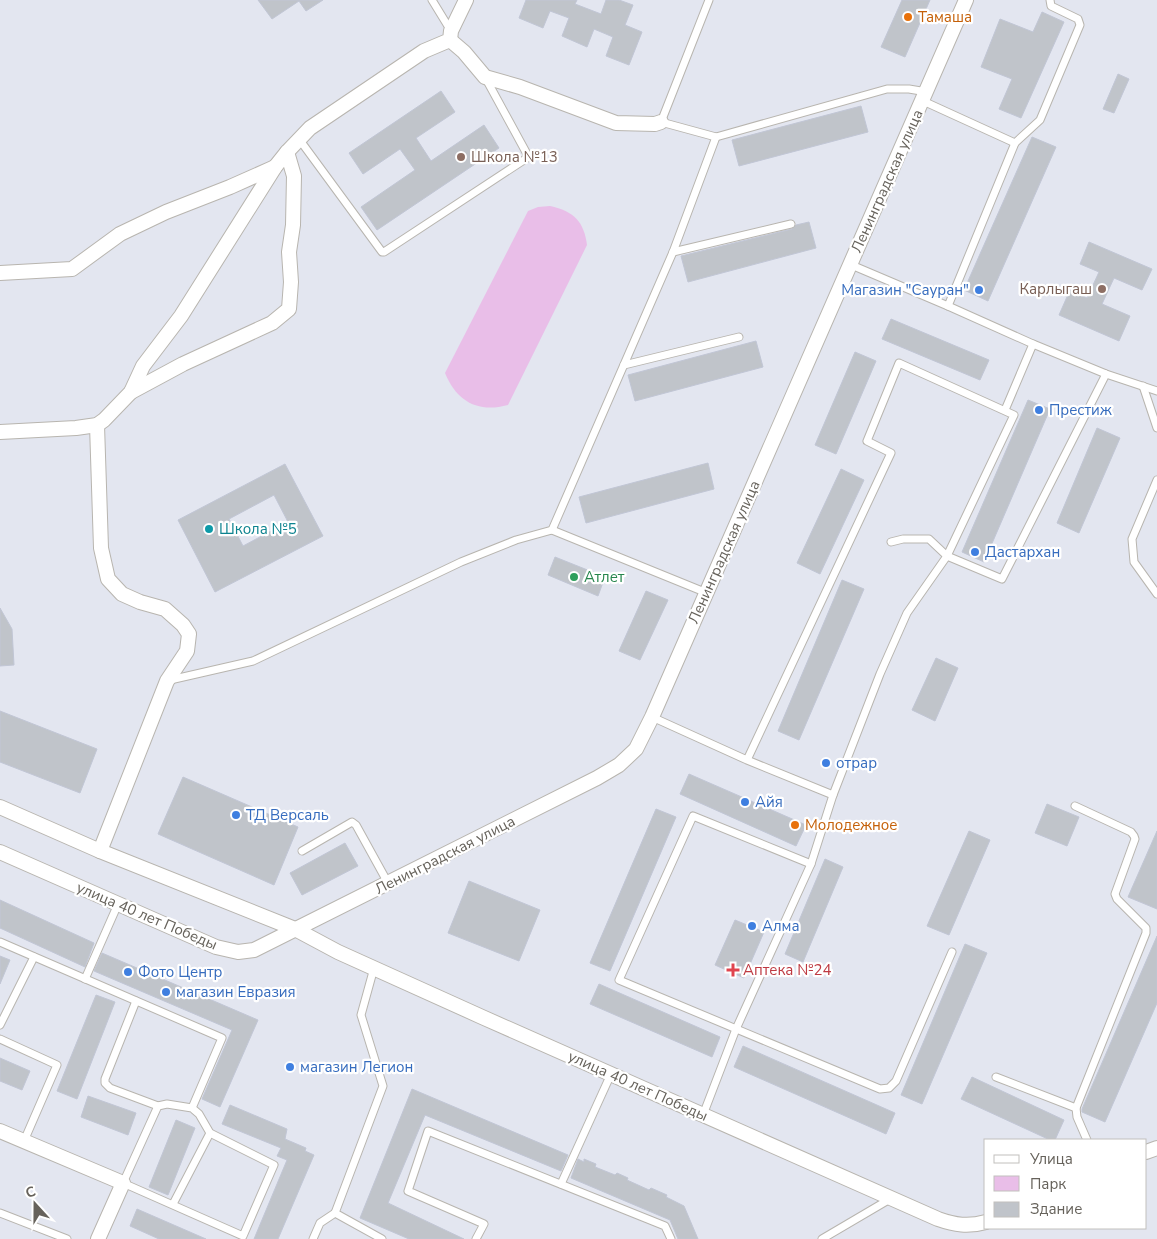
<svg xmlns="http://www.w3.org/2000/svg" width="1157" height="1239" viewBox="0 0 1157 1239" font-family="'Nunito Sans',sans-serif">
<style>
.green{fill:#e9bee8}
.building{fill:#c0c4ca;stroke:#c1c6d5;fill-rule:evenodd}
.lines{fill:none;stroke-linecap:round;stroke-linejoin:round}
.lane-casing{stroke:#b8b5af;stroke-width:9}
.street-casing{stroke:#b8b5af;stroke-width:16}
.lane{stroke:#fff;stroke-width:7}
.street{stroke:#fff;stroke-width:14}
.food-dot{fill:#e8710a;stroke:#fff;stroke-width:2}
.education-dot{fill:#8d6e63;stroke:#fff;stroke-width:2}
.shop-dot{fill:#3f7fe0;stroke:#fff;stroke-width:2}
.culture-dot{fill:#0f9aa8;stroke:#fff;stroke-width:2}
.leisure-dot{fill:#2e9e5b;stroke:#fff;stroke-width:2}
.health-dot{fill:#e0444e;stroke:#fff;stroke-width:2}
.labels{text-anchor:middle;stroke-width:4.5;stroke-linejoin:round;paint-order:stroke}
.food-label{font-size:15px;fill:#c56008;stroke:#fff;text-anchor:start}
.education-label{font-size:15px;fill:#785e54;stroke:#fff;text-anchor:start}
.street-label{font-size:15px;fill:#66625b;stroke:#fff}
.shop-label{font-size:15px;fill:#366cbe;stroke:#fff;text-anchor:start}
.culture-label{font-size:15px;fill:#0d838f;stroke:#fff;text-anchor:start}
.leisure-label{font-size:15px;fill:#27864d;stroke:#fff;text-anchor:start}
.health-label{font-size:15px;fill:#be3a42;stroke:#fff;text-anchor:start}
</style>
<rect width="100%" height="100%" fill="#e3e6f0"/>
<path class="green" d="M550,206c24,5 34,16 37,39l-79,160c-30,8 -51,-3 -63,-32l83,-162 10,-4z"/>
<g class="building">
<polygon points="258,0 323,0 306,11 299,1 272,19"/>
<polygon points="526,0 577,0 575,4 601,14 606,0 619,0 633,5 625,25 642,32 629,65 606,56 613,37 594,29 587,47 562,36 569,18 550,11 543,28 519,18"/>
<polygon points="902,0 930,0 905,57 881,47"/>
<polygon points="1042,12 1064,22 1021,118 999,109 1012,79 981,67 1000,19 1033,32"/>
<polygon points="1118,74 1129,79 1114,113 1103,109"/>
<polygon points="441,91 455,112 416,138 431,161 484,125 499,148 377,230 361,207 415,170 400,149 363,174 349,153"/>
<polygon points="861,106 868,132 739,166 732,140"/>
<polygon points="1032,137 1056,147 988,301 964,290"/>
<polygon points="809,222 816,248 688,282 681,256 792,229 796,225"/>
<polygon points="1089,242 1152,269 1142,290 1114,278 1102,304 1130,316 1119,341 1059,315 1070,290 1087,298 1099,272 1080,264"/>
<polygon points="891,319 989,360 980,380 882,339"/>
<polygon points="756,341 763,367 635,401 628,375"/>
<polygon points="855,352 876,361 836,454 815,445"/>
<polygon points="1028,400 1050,409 984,562 962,552"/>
<polygon points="1097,428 1120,438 1079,533 1057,523"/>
<polygon points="708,463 714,489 586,523 579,497"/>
<path d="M285,464l38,72 -108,56 -37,-72zM274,495l14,27 -45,24 -14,-27z"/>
<polygon points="841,469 864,480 820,574 797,563"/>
<polygon points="555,557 605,577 598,596 548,575"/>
<polygon points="842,580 864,589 799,740 778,731"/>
<polygon points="646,591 668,600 640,660 619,651"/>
<polygon points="0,608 12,629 14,665 0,666"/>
<polygon points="936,658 958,668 935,721 912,710"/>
<polygon points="0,711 97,749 80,793 0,762"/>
<polygon points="689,774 806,825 796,846 680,794"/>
<polygon points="183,777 298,827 274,885 158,834"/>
<polygon points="1047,804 1079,817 1067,846 1035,833"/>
<polygon points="656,809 676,817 610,971 590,963"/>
<polygon points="969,831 990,840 949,935 927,926"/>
<polygon points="1157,831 1157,909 1128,897"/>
<polygon points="345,843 358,866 302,895 290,873"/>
<polygon points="825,859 843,867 803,962 785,954"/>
<polygon points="469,881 540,910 519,961 448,933"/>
<polygon points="0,900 94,943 85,967 0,928"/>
<polygon points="735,920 764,932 744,978 715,965"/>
<polygon points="1157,936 1157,1003 1105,1122 1082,1112 1082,1109"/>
<polygon points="965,944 987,953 922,1104 901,1095"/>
<polygon points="102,953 258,1020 220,1107 202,1099 232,1030 94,971"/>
<polygon points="0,956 10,960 0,984"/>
<polygon points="599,984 720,1037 712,1057 590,1004"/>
<polygon points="96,995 115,1002 77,1099 57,1091"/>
<polygon points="743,1046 895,1113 886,1134 734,1067"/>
<polygon points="0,1058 30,1071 22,1090 0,1081"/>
<polygon points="972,1077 1064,1120 1055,1140 1050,1140 961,1099"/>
<polygon points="412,1089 568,1155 561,1171 425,1115 388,1203 464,1239 409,1239 360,1218"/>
<polygon points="88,1096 136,1113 128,1135 81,1117"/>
<polygon points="230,1105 287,1129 285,1139 306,1148 305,1151 314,1155 278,1239 254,1239 287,1160 277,1156 281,1148 222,1124"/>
<polygon points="176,1120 195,1128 168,1195 149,1187"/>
<polygon points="578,1159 584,1162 584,1159 596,1164 595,1167 615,1175 617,1173 628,1178 627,1180 649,1190 651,1188 667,1195 666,1197 684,1206 698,1239 678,1239 670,1220 571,1178"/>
<polygon points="137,1209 206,1239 159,1239 130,1226"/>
</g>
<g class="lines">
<defs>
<g id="lane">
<polyline points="432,0 451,31"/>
<polyline points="923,101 1015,143"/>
<polyline points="716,137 887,89 909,89 927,92"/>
<polyline points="299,139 382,252 384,252 527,158 527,154 485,77"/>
<polyline points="673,252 791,224"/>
<polyline points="849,264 948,306 1033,344 1005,410"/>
<polyline points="948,306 1015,143 1040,120 1080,25 1078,19 1051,6 1050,0"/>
<polyline points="1033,344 1106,374 1157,391"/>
<polyline points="624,365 739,337"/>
<polyline points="1143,386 1157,428"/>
<polyline points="1157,480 1132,539 1134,562 1157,594"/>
<polyline points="552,530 707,593"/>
<polyline points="891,542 903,539 929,539 947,556 1002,579 1106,374"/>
<polyline points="170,680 253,661 461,562 516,540 552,530 673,252 716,137 661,122 709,0"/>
<polyline points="652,717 747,760 891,453 867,441 899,363 1014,415 947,556 907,613 880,674 833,795 747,760"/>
<polyline points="1075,806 1131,832 1134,836 1135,839 1115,894 1117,899 1146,928 1146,933 1076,1108 1077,1117 1087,1140"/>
<polyline points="302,851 352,822 356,825 388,883"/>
<polyline points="811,864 693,816 619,980 880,1089 889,1088 896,1081 952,952"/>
<polyline points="0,942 222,1038 192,1108 167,1104 158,1106 123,1183 243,1236 274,1165 210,1133 199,1114 192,1108"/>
<polyline points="374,968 361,1015 383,1086 335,1213 382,1239"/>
<polyline points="85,979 118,904"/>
<polyline points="136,1001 105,1079 105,1083 110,1088 158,1106"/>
<polyline points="0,1025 34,957"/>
<polyline points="0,1039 57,1065 24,1141"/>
<polyline points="996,1077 1076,1108"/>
<polyline points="703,1115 736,1029 811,864 833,795"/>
<polyline points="561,1184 611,1074"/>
<polyline points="173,1204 210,1133"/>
<polyline points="0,1213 67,1239"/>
<polyline points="313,1239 320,1223 335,1213"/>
<polyline points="476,1239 484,1224 408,1191 428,1131 665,1226 671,1239"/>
<polyline points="822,1239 890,1199"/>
</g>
<g id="street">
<polyline points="450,40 464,52 485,77 520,87 616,123 655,124 661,122"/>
<polyline points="0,273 72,269 120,234 166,212 230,187 275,167"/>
<polyline points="131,392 183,364 272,323 289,309 291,282 289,252 293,225 294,176 287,152"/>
<polyline points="97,425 101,548 108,579 122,594 140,602 165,609 183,625 189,634 187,651 167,681 100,851"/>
<polyline points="0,432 76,428 97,425 104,420 131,392 143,366 181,316 275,167 287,152 310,128 424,51 450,40 451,31 466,0"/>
<path d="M0,807l100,44 195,78 43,23 144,65 456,202c17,6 30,8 48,3"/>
<polyline points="0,852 216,947 238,952 254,950 597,778 619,765 636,749 652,717 966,0"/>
<polyline points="0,1131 123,1183 98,1239"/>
<polyline points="1146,1152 1157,1148"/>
</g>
</defs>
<use href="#lane" class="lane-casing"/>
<use href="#street" class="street-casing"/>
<use href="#lane" class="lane"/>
<use href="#street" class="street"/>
</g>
<g class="food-dot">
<circle cx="908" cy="17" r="5"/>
<circle cx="795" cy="825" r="5"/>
</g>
<g class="education-dot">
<circle cx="461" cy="157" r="5"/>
<circle cx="1102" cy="289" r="5"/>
</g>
<g class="shop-dot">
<circle cx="979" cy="290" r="5"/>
<circle cx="1039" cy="410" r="5"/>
<circle cx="975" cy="552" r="5"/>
<circle cx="826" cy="763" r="5"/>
<circle cx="745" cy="802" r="5"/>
<circle cx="236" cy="815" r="5"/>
<circle cx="752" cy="926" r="5"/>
<circle cx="128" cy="972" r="5"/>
<circle cx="166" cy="992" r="5"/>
<circle cx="290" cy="1067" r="5"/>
</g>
<circle class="culture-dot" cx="209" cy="529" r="5"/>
<circle class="leisure-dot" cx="574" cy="577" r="5"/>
<path class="health-dot" d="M730.5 962.5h5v5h5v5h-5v5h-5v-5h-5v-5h5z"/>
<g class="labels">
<g class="food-label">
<text x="918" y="22">Тамаша</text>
<text x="805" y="830">Молодежное</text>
</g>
<g class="education-label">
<text x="471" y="162">Школа №13</text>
<text x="1092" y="294" text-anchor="end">Карлыгаш</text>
</g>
<g class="street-label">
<text transform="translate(887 181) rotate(-66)" y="5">Ленинградская улица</text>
<text transform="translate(724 552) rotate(-66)" y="5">Ленинградская улица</text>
<text transform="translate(445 855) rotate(-27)" y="5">Ленинградская улица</text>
<text transform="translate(147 916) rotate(23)" y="5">улица 40 лет Победы</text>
<text transform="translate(638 1086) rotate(24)" y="5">улица 40 лет Победы</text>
</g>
<g class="shop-label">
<text x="969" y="295" text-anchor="end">Магазин "Сауран"</text>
<text x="1049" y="415">Престиж</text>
<text x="985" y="557">Дастархан</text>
<text x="836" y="768">отрар</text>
<text x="755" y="807">Айя</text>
<text x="246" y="820">ТД Версаль</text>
<text x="762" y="931">Алма</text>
<text x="138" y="977">Фото Центр</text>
<text x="176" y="997">магазин Евразия</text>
<text x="300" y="1072">магазин Легион</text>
</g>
<g class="culture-label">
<text x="219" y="534">Школа №5</text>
</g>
<g class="leisure-label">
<text x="584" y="582">Атлет</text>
</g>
<g class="health-label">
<text x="743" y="975">Аптека №24</text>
</g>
</g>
<rect x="984" y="1139" width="162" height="90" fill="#ffffff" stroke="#c2c0bd"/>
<rect x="994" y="1155" width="25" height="8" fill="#ffffff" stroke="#c2c0bd"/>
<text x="1030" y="1164" font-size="15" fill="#66625b">Улица</text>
<rect x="994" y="1176" width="25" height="15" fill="#e9bee8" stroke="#c2c0bd"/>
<text x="1030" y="1189" font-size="15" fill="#66625b">Парк</text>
<rect x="994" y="1202" width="25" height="15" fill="#c0c4ca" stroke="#c2c0bd"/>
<text x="1030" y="1214" font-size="15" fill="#66625b">Здание</text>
<g transform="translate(35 1204) rotate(339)" stroke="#ffffff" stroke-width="4" paint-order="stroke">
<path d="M0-4L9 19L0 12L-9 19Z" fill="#66625b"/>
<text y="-8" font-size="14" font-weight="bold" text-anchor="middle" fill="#66625b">С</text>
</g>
</svg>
